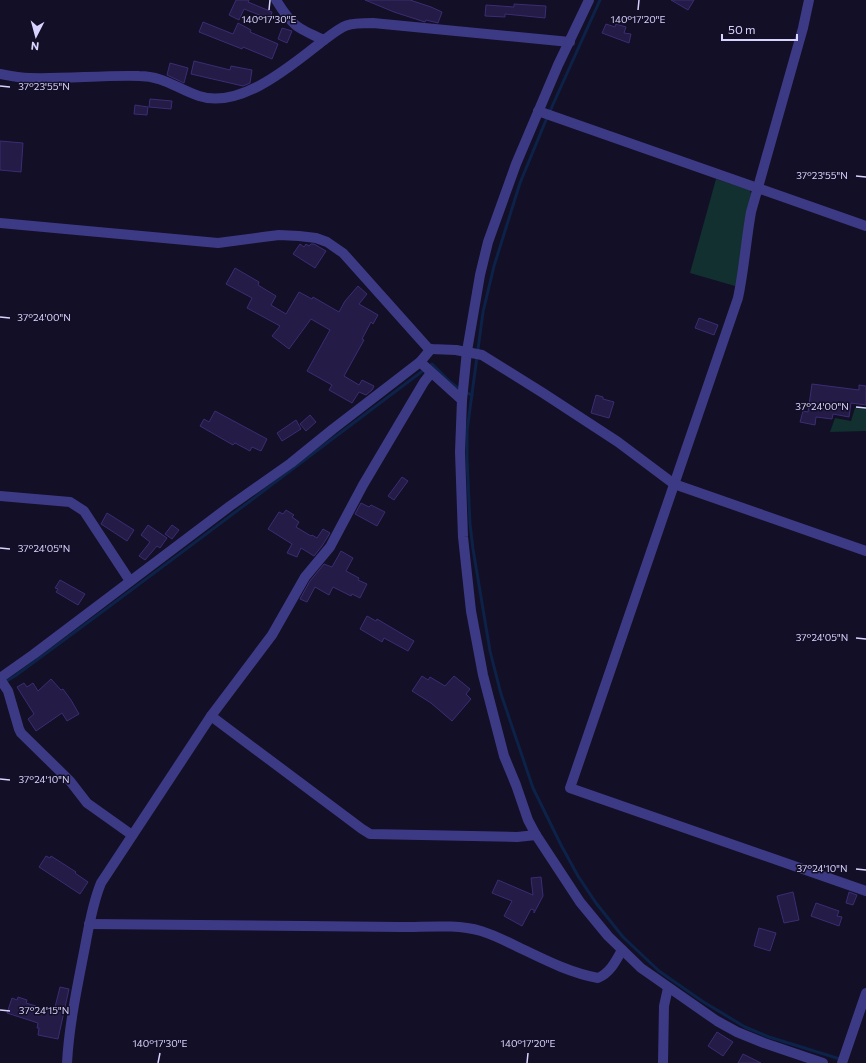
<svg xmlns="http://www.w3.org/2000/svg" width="866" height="1063" viewBox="0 0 866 1063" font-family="Commissioner,sans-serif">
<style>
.green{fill:#12302f}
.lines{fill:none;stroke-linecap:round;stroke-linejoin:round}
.stream{stroke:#0c2248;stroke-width:3}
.building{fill:#241b47;stroke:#3b2d73}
.minor{stroke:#3d3a85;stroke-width:10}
.ticks{fill:none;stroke:#d9d4ff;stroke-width:1.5}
.ticks-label{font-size:10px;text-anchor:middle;fill:#d9d4ff;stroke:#130f26;stroke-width:3;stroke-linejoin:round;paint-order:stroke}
</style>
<rect width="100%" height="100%" fill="#130f26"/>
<g class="green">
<polygon points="716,179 750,190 751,194 745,219 738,279 735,286 690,273"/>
<polygon points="855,408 866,409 866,431 830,432 835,418 851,421"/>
</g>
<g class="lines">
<g class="stream">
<polyline points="600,0 546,120 520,183 494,266 483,312 467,431 467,459 470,524 473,549 490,651 501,694 533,788 561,845 578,876 596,903 623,937 659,971 702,1001 745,1027 769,1037 840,1059"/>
<path d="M5,682l10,-6c140,-102 278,-208 417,-312 12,12 23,25 40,31"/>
</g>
</g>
<g class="building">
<polygon points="236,0 249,0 248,2 272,12 270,19 244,9 239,20 229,15"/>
<polygon points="365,0 410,0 431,7 442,12 438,23 426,20 425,22 394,12"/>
<polygon points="671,0 694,0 688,10"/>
<polygon points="514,4 546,6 545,18 505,14 505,17 485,16 486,5 514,7"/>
<polygon points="203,22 233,34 238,23 251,30 250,32 278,44 272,59 243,47 242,49 199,32"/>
<polygon points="606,24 615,27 616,24 626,27 624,33 631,34 629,43 602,33"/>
<polygon points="282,28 292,31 287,43 278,39"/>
<polygon points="194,61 230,70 231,66 252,70 250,83 243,86 191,74"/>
<polygon points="170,63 188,68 184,83 167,75"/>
<polygon points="150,99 172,101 171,109 149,107"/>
<polygon points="135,105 148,107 147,115 134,114"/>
<polygon points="0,141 23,143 21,172 0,170"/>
<polygon points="300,244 304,247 306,244 309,246 311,244 314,244 326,251 315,268 293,254"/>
<polygon points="235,268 259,282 258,285 276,296 271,305 286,314 299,292 312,299 313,297 339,312 345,301 358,286 367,294 359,304 378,315 373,324 371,322 362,339 364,340 344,376 359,385 362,380 374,386 372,390 366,395 359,392 352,403 329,390 332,385 307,371 330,330 311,319 289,349 272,336 280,326 247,308 252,298 226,284"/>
<polygon points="699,318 718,325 714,335 695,328"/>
<polygon points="812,384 859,390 859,385 866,386 866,405 851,403 849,417 833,414 832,419 816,417 815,425 800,422 803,411 808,412"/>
<polygon points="596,395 603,397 603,399 614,402 609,418 591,413"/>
<polygon points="215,411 267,439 261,451 252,447 250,451 235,443 233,445 200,426 204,419 209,422"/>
<polygon points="310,415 316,422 306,431 300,424"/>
<polygon points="296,420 301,429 282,441 277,433"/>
<polygon points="402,477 408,481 394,500 388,496"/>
<polygon points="361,503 369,507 371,505 385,512 377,526 355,514"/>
<polygon points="286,510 294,515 292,517 299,522 296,527 311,536 312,535 317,538 323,529 330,533 322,546 314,556 301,548 297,557 287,553 292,544 268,529 279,512 283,514"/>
<polygon points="107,513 134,530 127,541 101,524"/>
<polygon points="148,525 167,538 160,548 157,546 145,560 139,556 150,542 141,535"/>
<polygon points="172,525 179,530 172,539 165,534"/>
<polygon points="341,551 353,558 346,571 359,578 358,580 367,584 360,598 352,594 351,596 333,587 329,595 315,587 307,602 300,599 310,581 324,564 332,567"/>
<polygon points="60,580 85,594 78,605 56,592 58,589 55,588"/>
<polygon points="367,616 376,621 377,619 414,641 408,651 384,638 382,642 360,629"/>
<polygon points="422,676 428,680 430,677 445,686 454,676 470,689 466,694 471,699 452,721 431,703 412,691"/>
<polygon points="51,679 61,690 63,689 71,700 79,714 67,721 62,713 36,731 28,719 34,714 17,687 24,683 27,687 33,683 38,691"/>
<polygon points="46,856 50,858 51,856 76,872 75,873 88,882 80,894 39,867"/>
<polygon points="541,877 543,896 534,913 534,910 531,909 522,926 504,916 512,901 492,893 498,880 533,895 531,878"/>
<polygon points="793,892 799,920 784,923 777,896"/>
<polygon points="849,892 857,895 853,905 846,903"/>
<polygon points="816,903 839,911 837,916 842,917 839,926 811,916"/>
<polygon points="759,928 776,933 770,951 754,946"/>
<polygon points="60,987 69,989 58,1039 38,1035 39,1028 37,1028 38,1023 7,1013 12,998 17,1000 18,997 27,1000 26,1003 36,1006 36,1008 54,1011"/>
<polygon points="717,1032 733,1042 723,1056 708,1046"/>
<polygon points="743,1054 761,1063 738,1063"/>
</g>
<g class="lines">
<g class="minor">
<path d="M276,0c16,26 21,28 48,40 21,-16 22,-17 49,-17l197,19"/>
<polyline points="589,0 558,65 516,164 488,242 480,275 467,351 462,400 460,452 463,537 471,611 483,675 504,756 516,785 528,820 536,835 580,902 608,936 641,968 717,1021 737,1032 764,1043 823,1063"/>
<path d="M809,0l-6,28 -52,184c-5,28 -7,58 -13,86l-168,490 296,103"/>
<path d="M0,74c10,2 20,4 30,4 36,1 73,-3 109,-2 25,0 38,13 60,20 42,14 94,-32 125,-56"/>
<polyline points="538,111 866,226"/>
<polyline points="0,223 218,243 263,237 279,235 299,236 316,238 327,242 343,253 428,348 431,349 456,350 482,355 543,393 618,442 674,484 866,551"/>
<polyline points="420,362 462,400"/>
<polyline points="0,496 70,502 84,511 130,581"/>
<polyline points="0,678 34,654 230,506 291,463 333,429 420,362 431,349"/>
<polyline points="0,679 8,691 19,729 21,733 70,781 87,803 132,835"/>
<polyline points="211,716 362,829 370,834 517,837 536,835"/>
<path d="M89,924l313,3c26,0 54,-3 79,4 13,4 25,10 37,16 25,12 52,26 80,31 12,-5 18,-17 24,-28"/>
<path d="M67,1063c2,-36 9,-70 16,-106 5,-24 8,-50 18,-74l110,-167 61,-81 33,-58 25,-30 33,-62 61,-103 7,-9"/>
<polyline points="663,1063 664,1006 668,988"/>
<polyline points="842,1063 866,993"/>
</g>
</g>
<path class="ticks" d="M269,10l1,-10M638,10l1,-10M0,86l10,1M856,176l10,1M0,317l10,1M856,407l10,1M0,548l10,1M856,638l10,1M0,779l10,1M856,869l10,1M0,1010l10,1M158,1063l2,-10M527,1063l1,-10"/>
<g class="ticks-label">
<text x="269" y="23">140°17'30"E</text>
<text x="638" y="23">140°17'20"E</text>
<text x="44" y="90">37°23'55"N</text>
<text x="822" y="179">37°23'55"N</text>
<text x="44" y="321">37°24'00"N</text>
<text x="822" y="410">37°24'00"N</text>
<text x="44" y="552">37°24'05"N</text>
<text x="822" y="641">37°24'05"N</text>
<text x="44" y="783">37°24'10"N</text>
<text x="822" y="872">37°24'10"N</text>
<text x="44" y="1014">37°24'15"N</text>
<text x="160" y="1047">140°17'30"E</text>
<text x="528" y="1047">140°17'20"E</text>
</g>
<g transform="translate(36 36) rotate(186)" stroke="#130f26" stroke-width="3" paint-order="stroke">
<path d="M0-3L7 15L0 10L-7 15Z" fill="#d9d4ff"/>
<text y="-6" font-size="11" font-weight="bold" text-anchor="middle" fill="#d9d4ff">N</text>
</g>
<path d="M722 34v6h75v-6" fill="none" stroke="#d9d4ff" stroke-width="2"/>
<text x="728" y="34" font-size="12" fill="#d9d4ff" stroke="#130f26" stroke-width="3" paint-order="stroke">50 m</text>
</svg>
